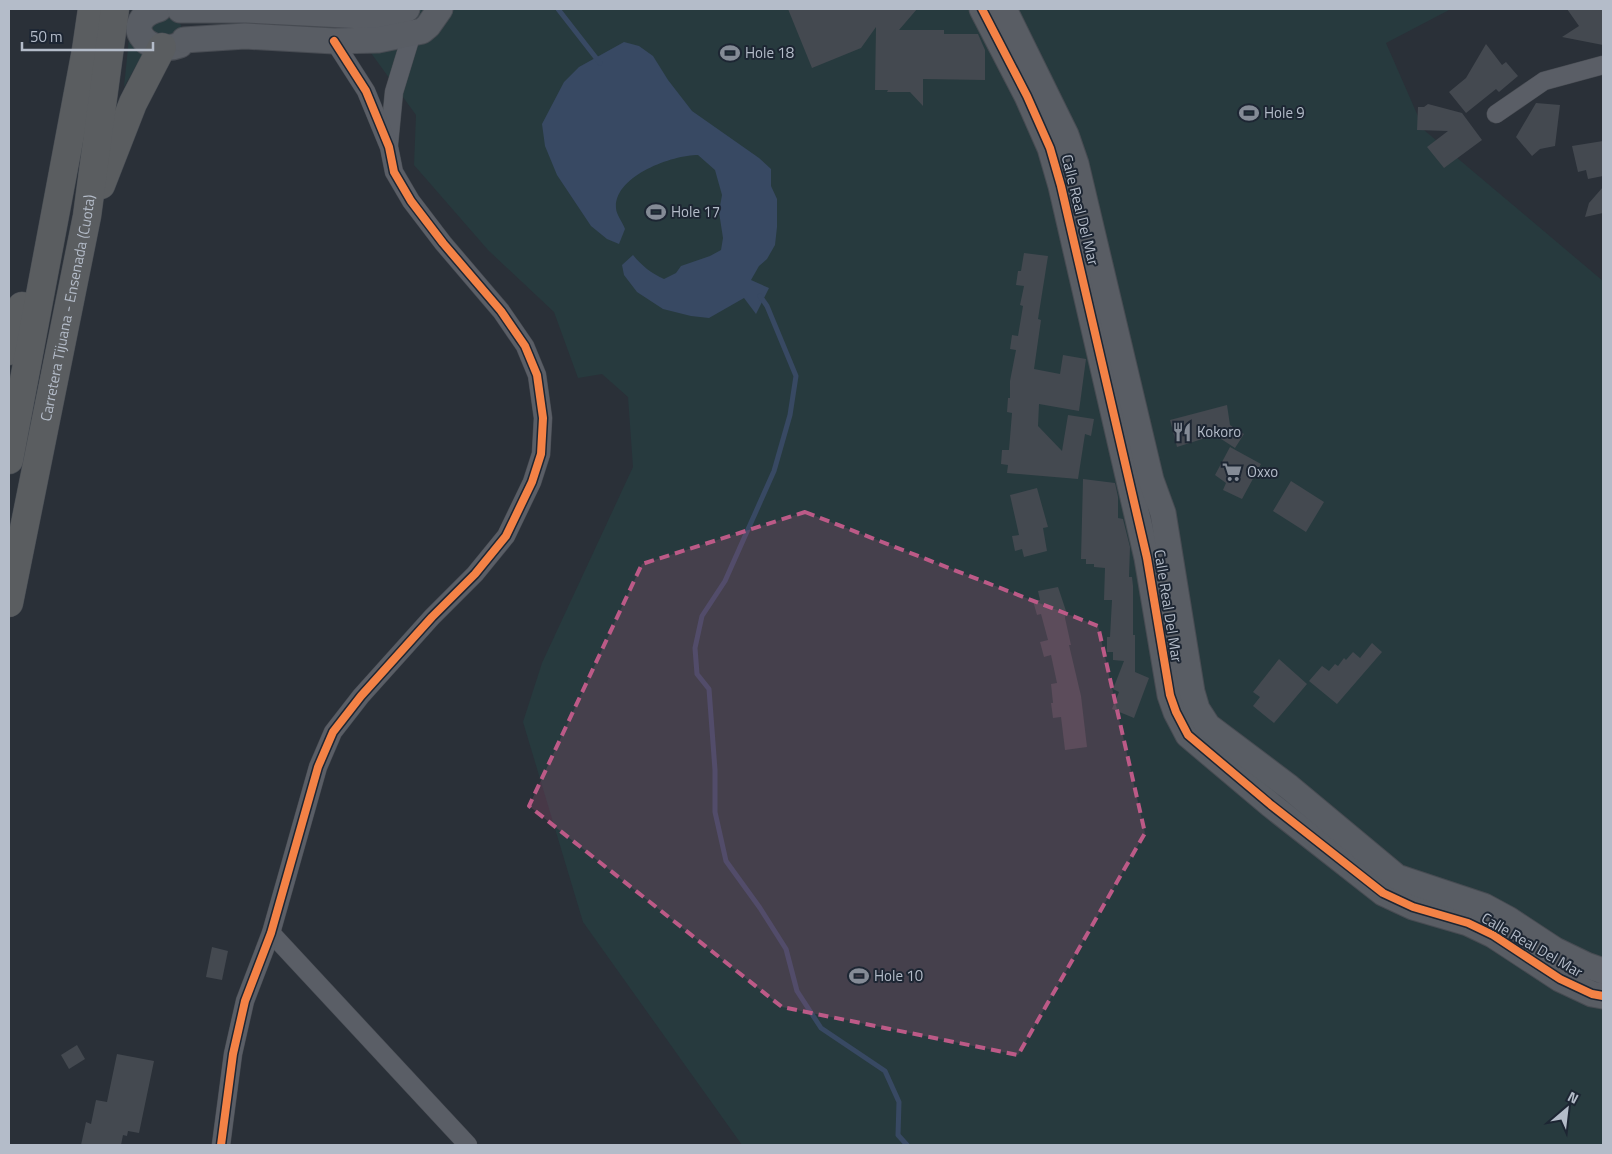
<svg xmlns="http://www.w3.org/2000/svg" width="1612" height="1154" viewBox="0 0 1612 1154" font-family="'Titillium Web',sans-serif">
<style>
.green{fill:#273a3e}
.water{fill:#384963}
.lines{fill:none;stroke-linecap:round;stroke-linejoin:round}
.stream{stroke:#384963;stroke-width:5}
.building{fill:#444950}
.street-casing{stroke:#484c53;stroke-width:19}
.secondary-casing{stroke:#484c53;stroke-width:27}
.highway-casing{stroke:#474c53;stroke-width:29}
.street{stroke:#5a5e66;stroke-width:18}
.secondary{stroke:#595d64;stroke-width:25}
.highway{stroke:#5a5d60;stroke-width:28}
.cycleway-casing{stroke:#1d2633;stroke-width:11}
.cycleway{stroke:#f48246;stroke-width:8}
.marked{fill:#bc5a87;fill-opacity:0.2;stroke:#bc5a87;stroke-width:4;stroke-dasharray:10 6;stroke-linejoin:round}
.labels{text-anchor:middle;stroke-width:4;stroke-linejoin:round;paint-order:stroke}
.poi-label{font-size:15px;fill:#b4bcc9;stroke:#1d2633;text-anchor:start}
.street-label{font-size:15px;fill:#b4bcc9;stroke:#1d2633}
</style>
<rect width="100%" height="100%" fill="#2a3038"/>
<g class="green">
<polygon points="132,9 142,9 148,52 137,64 124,87"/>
<polygon points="382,9 1451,9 1386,43 1424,130 1603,281 1603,1145 742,1145 583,922 523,722 542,663 633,467 628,397 602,374 578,378 554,312 488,250 414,165 416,115 371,53"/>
<polygon points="163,17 176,20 181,25 181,27 176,32 155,39 150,23"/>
</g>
<path class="water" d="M624,42l15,4 14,10 15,24 24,31 67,47 12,11v17l6,13v28l-2,18 -8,14 -8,7 -8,14 18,8 -13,26 -12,-16 -35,20 -18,-2 -28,-7 -26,-17 -13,-17 -2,-10 11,-10c9,11 18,18 31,24l12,-6 5,-7 29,-10 11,-6 2,-12 -4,-26 3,-17 -7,-25 -17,-15c-26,0 -84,21 -82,53 0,6 7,15 9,21l-6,15 -12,-5 -16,-13 -34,-51 -12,-29 -3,-22 22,-42 15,-15z"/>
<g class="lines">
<g class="stream">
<polyline points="558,9 600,63"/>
<polyline points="760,296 767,306 796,376 790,415 774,471 725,581 702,616 695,648 697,674 709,689 715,770 715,812 726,861 760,908 786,949 797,991 821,1028 885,1071 899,1102 898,1135 907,1145"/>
</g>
</g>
<g class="building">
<polygon points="788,9 917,9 899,30 944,30 944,34 978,34 985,50 985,80 923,79 923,106 910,92 887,92 888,90 875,90 876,27 861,48 812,68"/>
<polygon points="1567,9 1603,9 1603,45 1562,37 1579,26"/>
<polygon points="1486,44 1502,65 1506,62 1518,76 1499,92 1496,89 1466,113 1449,92 1466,78"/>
<polygon points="1536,103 1560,105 1555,146 1540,149 1532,156 1516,137"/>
<polygon points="1428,104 1462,113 1482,140 1444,168 1427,147 1448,131 1417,130 1418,107 1424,107"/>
<polygon points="1603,141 1603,176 1588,179 1586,170 1578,172 1572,146"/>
<polygon points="1603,187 1603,213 1585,217 1589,203"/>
<polygon points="1024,253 1048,256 1038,319 1041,320 1034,369 1060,374 1063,355 1086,359 1079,411 1039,404 1038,426 1062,451 1068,415 1094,419 1091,436 1085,434 1078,479 1007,473 1008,465 1001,464 1002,450 1009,450 1012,413 1007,412 1008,398 1010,398 1010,381 1016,350 1010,349 1012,335 1018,336 1023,306 1020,305 1024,286 1016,285 1018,271 1021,271"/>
<polygon points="1227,405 1230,425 1244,434 1235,448 1215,435 1177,447 1170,420"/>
<polygon points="1230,447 1261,464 1242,499 1223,490 1226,483 1215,475"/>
<polygon points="1083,479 1115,483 1118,497 1118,518 1123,519 1130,547 1129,577 1132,577 1133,586 1133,635 1135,635 1135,672 1149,678 1134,718 1112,709 1119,692 1113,689 1124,661 1113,660 1113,652 1107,652 1107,637 1110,637 1112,600 1104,600 1105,568 1094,567 1094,564 1086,564 1086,559 1081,559"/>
<polygon points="1291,481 1324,502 1306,532 1273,511"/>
<polygon points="1037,488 1048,527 1043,528 1047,551 1024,557 1022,549 1015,551 1012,536 1019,535 1010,495"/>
<polygon points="1058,587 1066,611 1065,618 1071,645 1069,645 1081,696 1087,747 1065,750 1061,717 1053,718 1051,703 1053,703 1051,684 1057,683 1051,655 1044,657 1040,642 1048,640 1041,614 1037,615 1033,601 1040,600 1038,591"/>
<polygon points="1372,643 1382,652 1337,704 1309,681 1322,666 1329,671 1335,664 1338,666 1344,658 1346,660 1353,652 1360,658"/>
<polygon points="1279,659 1307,684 1274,723 1253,706 1260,697 1253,692"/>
<polygon points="212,947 228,951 222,980 206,977"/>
<polygon points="77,1045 85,1059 69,1069 61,1055"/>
<polygon points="117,1054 154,1061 139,1133 128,1131 127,1136 123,1135 121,1145 81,1145 86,1122 91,1124 96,1100 107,1102"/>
</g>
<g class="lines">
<defs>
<g id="street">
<polyline points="1496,114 1544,81 1603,65"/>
<polyline points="389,144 394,92 412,33"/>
<polyline points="271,933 468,1145"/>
<polyline points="221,1145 233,1054 245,1001 271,933 318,767 333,732 361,696 432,617 475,574 506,536 532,482 541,454 543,418 537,375 525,346 501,311 443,243 411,201 394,172 389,147 366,91 334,41"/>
</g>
<g id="secondary">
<path d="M159,9c-39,11 -15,49 21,36"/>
<polyline points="982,9 1027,96 1050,148 1061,186 1147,558 1170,695 1176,712 1188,735 1271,805 1383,893 1413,907 1468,923 1493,935 1560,979 1592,994 1603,996"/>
<polyline points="1004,9 1066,135 1076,164 1151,480 1163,513 1192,692 1197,709 1208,726 1289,787 1397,877 1484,906 1508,919 1555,950 1586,965 1603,971"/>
<polyline points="180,10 246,10 384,17 393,17 407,9"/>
<polyline points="184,40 245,36 334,41 378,40 422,31 428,26 440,9"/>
</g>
<g id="highway">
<polyline points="101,185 133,103 162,47"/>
<polyline points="9,351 22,306"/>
<polyline points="9,460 86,50 92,9"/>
<path id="s1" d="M9,603l78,-387 28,-207"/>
</g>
</defs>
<use href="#street" class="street-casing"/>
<use href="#secondary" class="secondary-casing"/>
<use href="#highway" class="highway-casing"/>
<use href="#street" class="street"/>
<use href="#secondary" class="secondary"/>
<use href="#highway" class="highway"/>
<defs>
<g id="cycleway">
<polyline points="982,9 1027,96 1050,148 1061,186 1147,558 1170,695 1176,712 1188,735 1271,805 1383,893 1413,907 1468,923 1493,935 1560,979 1592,994 1603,996"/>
<polyline points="221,1145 233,1054 245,1001 271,933 318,767 333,732 361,696 432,617 475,574 506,536 532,482 541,454 543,418 537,375 525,346 501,311 443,243 411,201 394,172 389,147 366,91 334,41"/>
</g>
</defs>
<use href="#cycleway" class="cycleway-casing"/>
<use href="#cycleway" class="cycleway"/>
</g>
<path class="marked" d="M805,512l293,114 47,207 -127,222 -236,-48 -253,-201 113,-242z"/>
<defs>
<symbol id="stadium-bare" viewBox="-9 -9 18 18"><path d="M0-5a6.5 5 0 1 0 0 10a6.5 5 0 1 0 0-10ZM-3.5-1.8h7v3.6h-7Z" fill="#848b96" stroke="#1d2633" stroke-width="2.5" paint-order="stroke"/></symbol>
<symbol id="restaurant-bare" viewBox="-9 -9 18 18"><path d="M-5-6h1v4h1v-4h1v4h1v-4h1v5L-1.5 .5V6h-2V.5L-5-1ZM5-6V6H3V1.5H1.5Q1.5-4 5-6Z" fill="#848b96" stroke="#1d2633" stroke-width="2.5" paint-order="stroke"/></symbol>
<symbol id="supermarket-bare" viewBox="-9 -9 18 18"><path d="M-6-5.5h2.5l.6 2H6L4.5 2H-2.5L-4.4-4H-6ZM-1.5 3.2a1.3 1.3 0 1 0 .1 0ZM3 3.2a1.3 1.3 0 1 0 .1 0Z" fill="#848b96" stroke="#1d2633" stroke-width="2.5" paint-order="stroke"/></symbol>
</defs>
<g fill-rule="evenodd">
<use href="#stadium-bare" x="716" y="39" width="28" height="28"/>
<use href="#stadium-bare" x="1235" y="99" width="28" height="28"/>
<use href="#stadium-bare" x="642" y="198" width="28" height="28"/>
<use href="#restaurant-bare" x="1168" y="418" width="28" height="28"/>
<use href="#supermarket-bare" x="1218" y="458" width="28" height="28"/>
<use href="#stadium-bare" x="845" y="962" width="28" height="28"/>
</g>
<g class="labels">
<g class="poi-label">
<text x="745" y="58">Hole 18</text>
<text x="1264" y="118">Hole 9</text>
<text x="671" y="217">Hole 17</text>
<text x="1197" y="437">Kokoro</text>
<text x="1247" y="477">Oxxo</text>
<text x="874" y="981">Hole 10</text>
</g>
<g class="street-label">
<text transform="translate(1080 210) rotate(76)" y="5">Calle Real Del Mar</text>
<text dy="5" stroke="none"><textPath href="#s1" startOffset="301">Carretera Tijuana - Ensenada (Cuota)</textPath></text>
<text transform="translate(1168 606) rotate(81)" y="5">Calle Real Del Mar</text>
<text transform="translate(1532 945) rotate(30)" y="5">Calle Real Del Mar</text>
</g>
</g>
<rect width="1612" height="1154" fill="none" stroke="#b4bcc9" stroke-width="20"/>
<g transform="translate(1567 1109) rotate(28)" stroke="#1d2633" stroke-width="4" paint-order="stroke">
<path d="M0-4L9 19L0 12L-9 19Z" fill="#b4bcc9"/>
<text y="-8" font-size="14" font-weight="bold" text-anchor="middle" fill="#b4bcc9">N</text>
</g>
<path d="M22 42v8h131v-8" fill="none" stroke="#b4bcc9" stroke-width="2.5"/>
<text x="30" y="42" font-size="15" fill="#b4bcc9" stroke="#1d2633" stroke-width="4" paint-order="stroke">50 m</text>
</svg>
